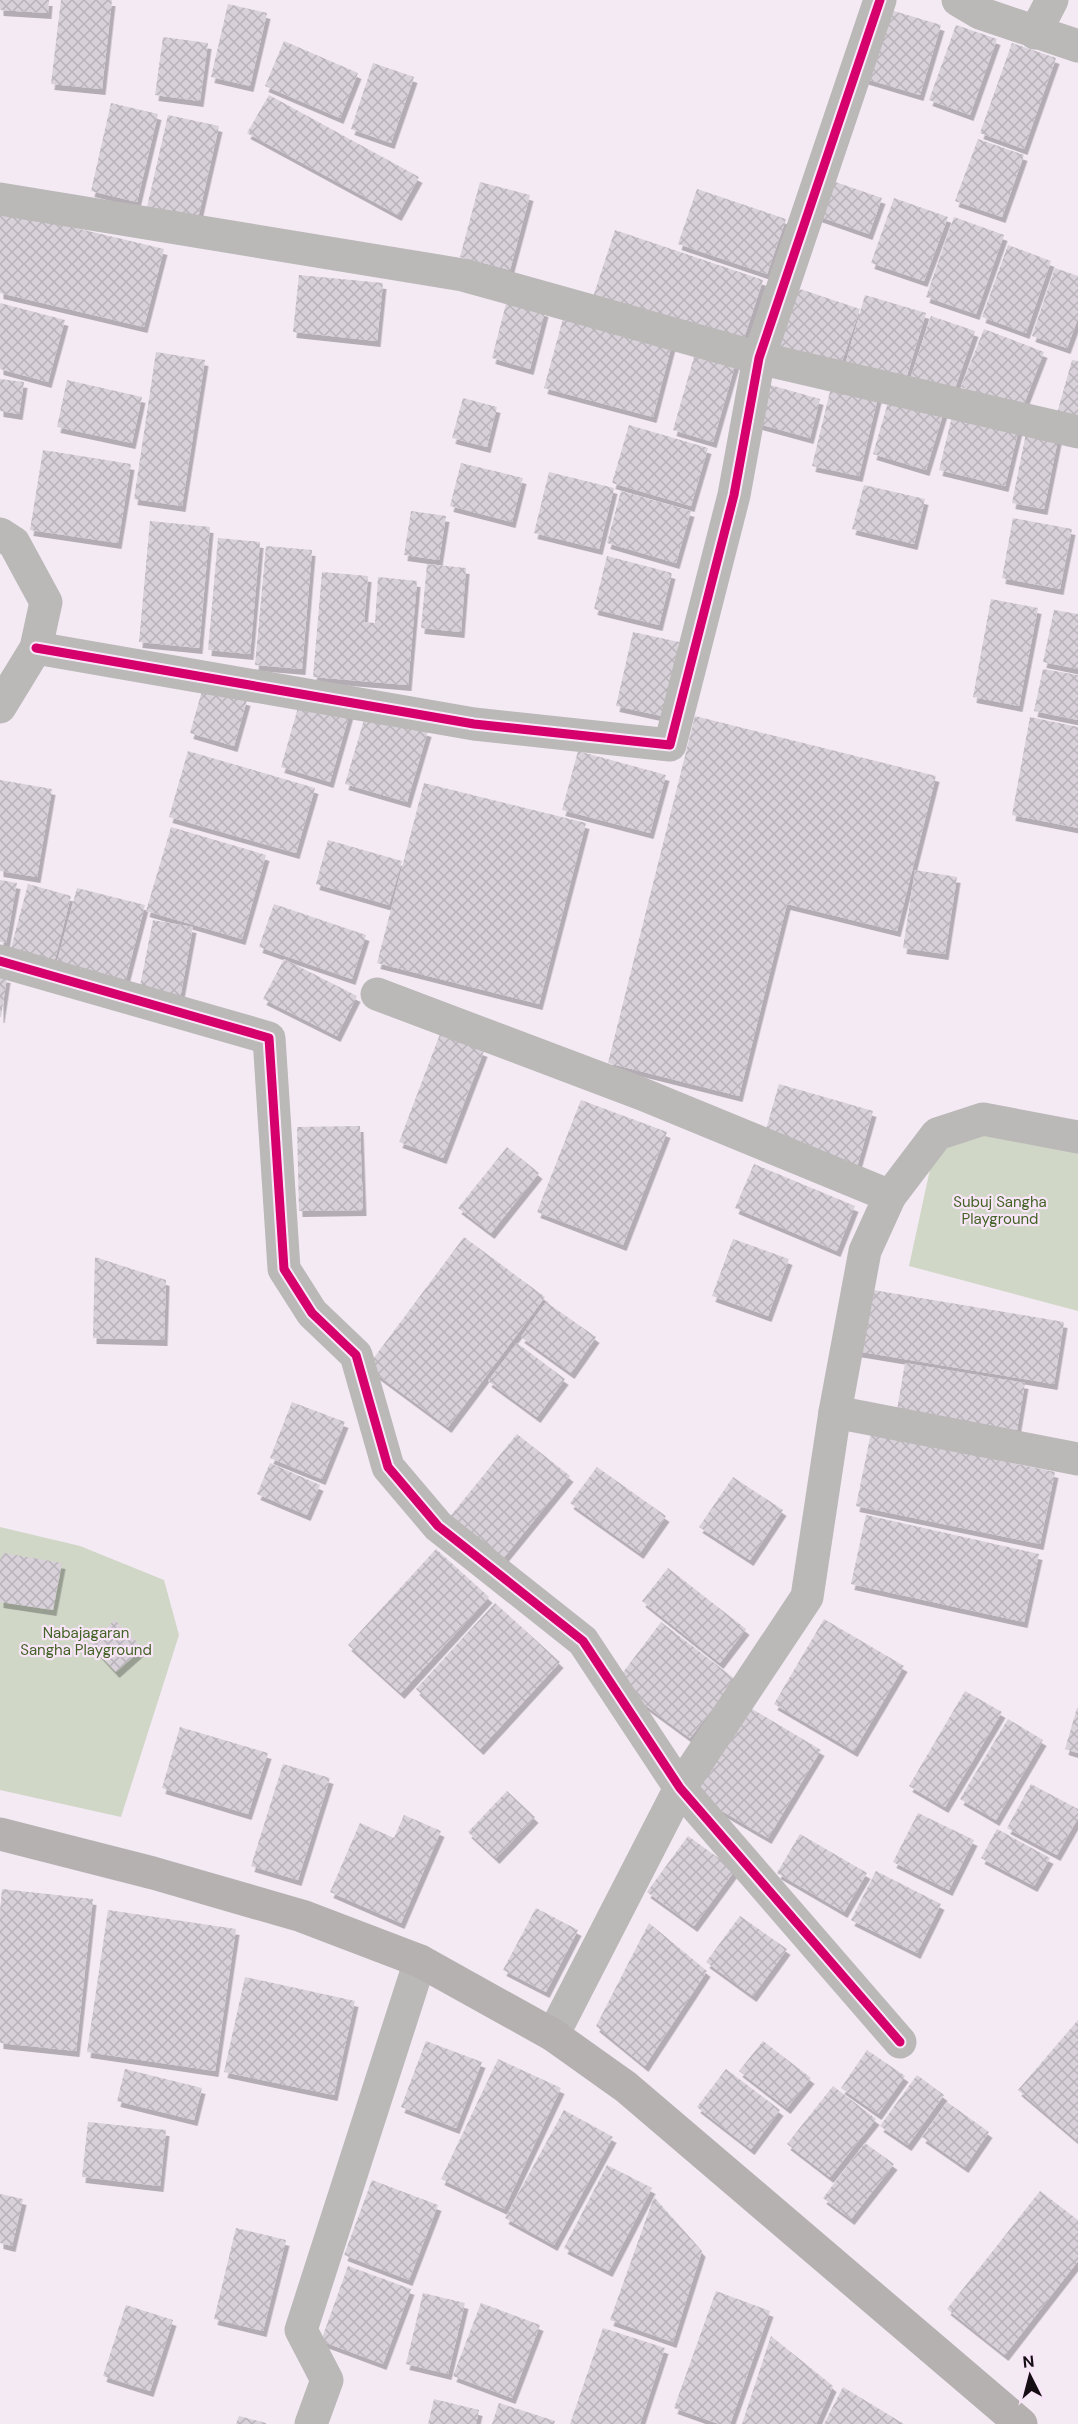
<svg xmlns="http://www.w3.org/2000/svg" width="1078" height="2424" viewBox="0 0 1078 2424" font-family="'DM Sans',sans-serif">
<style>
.park{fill:#d0d7c7}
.building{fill:url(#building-cross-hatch);filter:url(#shadow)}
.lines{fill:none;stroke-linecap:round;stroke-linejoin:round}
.minor{stroke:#bbb8b8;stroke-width:33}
.major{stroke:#b6b1b1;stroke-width:33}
.cycleway-casing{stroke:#f8e6f8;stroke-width:13}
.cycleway{stroke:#d6006c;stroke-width:9}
.labels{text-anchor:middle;stroke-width:4.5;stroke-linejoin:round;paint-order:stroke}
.park-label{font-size:15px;fill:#436326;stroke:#f8e6f8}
</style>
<defs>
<pattern id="building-cross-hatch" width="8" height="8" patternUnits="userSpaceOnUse" patternTransform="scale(1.5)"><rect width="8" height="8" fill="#d8d1d9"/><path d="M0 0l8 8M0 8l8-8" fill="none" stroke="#b8b2b9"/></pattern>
<filter id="shadow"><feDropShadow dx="3.5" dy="6" stdDeviation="0" flood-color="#0004"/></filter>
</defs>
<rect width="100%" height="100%" fill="#f4eaf4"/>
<g class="park">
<polygon points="1078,1122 1078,1311 909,1266 939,1128"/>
<polygon points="0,1527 80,1546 164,1580 179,1635 121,1817 0,1790"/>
</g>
<g class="building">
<polygon points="0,0 49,0 48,13 0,10"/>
<polygon points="61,0 112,0 102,89 51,84"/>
<polygon points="228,4 267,13 250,86 211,77"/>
<polygon points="884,8 941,25 920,95 863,78"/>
<polygon points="956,25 997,39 970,115 929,100"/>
<polygon points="163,37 208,43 200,101 155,95"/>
<polygon points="284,41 358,73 340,118 265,86"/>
<polygon points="1012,43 1056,58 1024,149 980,133"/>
<polygon points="373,63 414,77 391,143 351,129"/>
<polygon points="269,95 419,177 398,215 247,133"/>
<polygon points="111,103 158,114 137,202 91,191"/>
<polygon points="168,115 219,126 196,227 145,216"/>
<polygon points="978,139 1024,155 1002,217 955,201"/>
<polygon points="824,178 882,198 869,234 812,214"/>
<polygon points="480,182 530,195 510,270 460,257"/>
<polygon points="697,189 786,219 767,274 678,244"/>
<polygon points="894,198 948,217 924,281 871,263"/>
<polygon points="0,210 164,249 144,327 0,293"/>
<polygon points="954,217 1004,235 976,314 926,297"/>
<polygon points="615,230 763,280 740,350 592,300"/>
<polygon points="1008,245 1051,261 1026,333 982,317"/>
<polygon points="1055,268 1078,276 1078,318 1067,348 1032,336"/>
<polygon points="299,275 383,283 377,341 293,332"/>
<polygon points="791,286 860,309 840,367 771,344"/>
<polygon points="865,295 926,313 905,382 845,365"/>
<polygon points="507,300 545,311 530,369 492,358"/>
<polygon points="0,303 65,320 48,382 0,369"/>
<polygon points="564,315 672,344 653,417 544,388"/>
<polygon points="931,316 975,331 953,394 910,379"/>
<polygon points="984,329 1044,352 1022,409 961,387"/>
<polygon points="696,350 736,362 713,442 673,430"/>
<polygon points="156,352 205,360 182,506 134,499"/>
<polygon points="1072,360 1078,361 1078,423 1056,417"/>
<polygon points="0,379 24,382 19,414 0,411"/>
<polygon points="67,380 142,397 132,443 57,427"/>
<polygon points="763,383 820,399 810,438 752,422"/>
<polygon points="832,383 879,393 859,476 812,466"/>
<polygon points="891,392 945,408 926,470 873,454"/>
<polygon points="463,398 497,407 487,447 452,438"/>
<polygon points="954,408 1020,424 1005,486 939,470"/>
<polygon points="629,425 708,448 691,506 612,483"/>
<polygon points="1027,428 1059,434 1044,509 1012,503"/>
<polygon points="43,450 131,464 118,543 30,530"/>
<polygon points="461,463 523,478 512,522 450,506"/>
<polygon points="549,472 614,488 599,549 534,533"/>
<polygon points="864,485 925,499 914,544 852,529"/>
<polygon points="621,491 691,511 676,563 607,543"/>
<polygon points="411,511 446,516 439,560 404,555"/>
<polygon points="1013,518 1072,529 1060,589 1002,578"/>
<polygon points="150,521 210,527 199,648 139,642"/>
<polygon points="218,538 260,542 250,654 208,650"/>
<polygon points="266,546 312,550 302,669 255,665"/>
<polygon points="607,556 672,573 659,625 594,609"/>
<polygon points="427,564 466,568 461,632 421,628"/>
<polygon points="322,572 368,576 364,622 375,623 378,577 417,581 408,685 313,677"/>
<polygon points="991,599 1038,608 1019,706 973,697"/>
<polygon points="1054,610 1078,614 1078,669 1043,662"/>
<polygon points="633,632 679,642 662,716 616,706"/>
<polygon points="1043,669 1078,675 1078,720 1034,711"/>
<polygon points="203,687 247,700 234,746 190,733"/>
<polygon points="301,697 350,712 330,782 281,767"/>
<polygon points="366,713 428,731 407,802 345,784"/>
<polygon points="695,716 936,776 897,931 787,904 739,1096 608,1063"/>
<polygon points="1030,717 1078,727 1078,828 1012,815"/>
<polygon points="188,751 315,788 296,853 169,817"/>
<polygon points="578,751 666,775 650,833 562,810"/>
<polygon points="0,780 52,789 37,877 0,871"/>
<polygon points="424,783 586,823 539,1004 377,963"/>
<polygon points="171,827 266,855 242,939 146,911"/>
<polygon points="328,840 402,861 389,905 316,884"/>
<polygon points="915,870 957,877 945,954 903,948"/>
<polygon points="0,880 17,883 6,943 0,942"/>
<polygon points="28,884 71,896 54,963 10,952"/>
<polygon points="77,888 145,905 124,986 55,969"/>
<polygon points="274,904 366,935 352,979 259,947"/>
<polygon points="153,920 193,927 179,1004 138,996"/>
<polygon points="284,959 357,996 337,1036 263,999"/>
<polygon points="0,976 7,977 1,1017 0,1017"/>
<polygon points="440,1034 484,1051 443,1158 399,1142"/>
<polygon points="779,1084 873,1111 857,1167 763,1140"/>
<polygon points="581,1100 667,1132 623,1245 537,1212"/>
<polygon points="360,1126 363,1210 299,1211 297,1127"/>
<polygon points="507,1147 539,1173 491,1233 458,1208"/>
<polygon points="754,1164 855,1206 837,1251 735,1208"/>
<polygon points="464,1237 545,1297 448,1427 367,1367"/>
<polygon points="733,1239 789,1259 768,1316 712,1296"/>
<polygon points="95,1257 166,1280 164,1340 93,1338"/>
<polygon points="867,1289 1064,1322 1054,1384 856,1351"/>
<polygon points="546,1302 596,1337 571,1373 521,1337"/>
<polygon points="517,1343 565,1379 537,1417 488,1381"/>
<polygon points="905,1363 1025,1383 1017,1430 897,1410"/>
<polygon points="292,1402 345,1422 322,1479 270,1458"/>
<polygon points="871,1433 1055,1472 1040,1544 856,1506"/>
<polygon points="517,1434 570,1476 501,1561 448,1519"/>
<polygon points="270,1463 320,1485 307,1515 257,1494"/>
<polygon points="597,1467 666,1516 640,1553 570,1503"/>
<polygon points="733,1477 783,1510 750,1560 699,1527"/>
<polygon points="866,1515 1039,1554 1024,1622 851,1584"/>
<polygon points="436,1549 489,1597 401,1693 348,1645"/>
<polygon points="4,1553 62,1563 53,1610 0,1602 0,1560"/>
<polygon points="668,1568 746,1629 720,1663 642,1601"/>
<polygon points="495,1603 560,1662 480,1749 416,1689"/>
<polygon points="824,1619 904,1666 854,1751 774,1704"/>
<polygon points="115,1620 143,1648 116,1672 89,1643"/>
<polygon points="661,1622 735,1679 690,1738 615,1683"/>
<polygon points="965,1691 1002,1712 945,1807 909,1786"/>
<polygon points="749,1707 821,1750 768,1838 695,1795"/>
<polygon points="1077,1708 1078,1708 1078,1753 1065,1749"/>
<polygon points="1008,1719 1043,1740 996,1820 960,1799"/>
<polygon points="180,1727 268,1753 248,1814 162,1788"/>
<polygon points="283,1764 330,1778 298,1880 251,1866"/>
<polygon points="1031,1784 1078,1809 1078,1818 1057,1855 1007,1828"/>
<polygon points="507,1791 535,1817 496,1858 468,1832"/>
<polygon points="918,1813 974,1840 949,1890 893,1862"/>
<polygon points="404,1815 441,1831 401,1923 330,1892 360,1823 394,1838"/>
<polygon points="997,1829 1050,1858 1034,1886 981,1858"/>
<polygon points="800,1834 867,1873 844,1912 777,1873"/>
<polygon points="688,1836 735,1870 694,1926 647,1892"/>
<polygon points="876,1871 941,1904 917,1953 851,1920"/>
<polygon points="2,1889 93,1899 76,2051 0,2043 0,1911"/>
<polygon points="536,1908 578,1930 546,1992 503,1970"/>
<polygon points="108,1910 236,1929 215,2071 87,2052"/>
<polygon points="740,1916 787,1949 753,1996 706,1962"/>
<polygon points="649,1923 707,1971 645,2066 596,2026"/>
<polygon points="245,1977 355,2001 334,2095 224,2072"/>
<polygon points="1078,2020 1078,2141 1018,2090"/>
<polygon points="426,2041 482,2062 456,2128 401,2107"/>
<polygon points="763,2041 811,2078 787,2108 739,2071"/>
<polygon points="867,2050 905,2076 878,2114 841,2088"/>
<polygon points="498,2059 561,2088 504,2209 441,2179"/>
<polygon points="125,2069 202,2088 194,2120 117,2101"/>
<polygon points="726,2069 780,2110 751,2149 697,2107"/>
<polygon points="917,2075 944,2095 908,2145 880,2126"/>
<polygon points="833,2086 876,2119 830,2177 787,2144"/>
<polygon points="947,2102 989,2132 965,2167 922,2137"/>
<polygon points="564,2110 613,2137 554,2245 505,2218"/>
<polygon points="88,2122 166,2130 160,2186 82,2177"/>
<polygon points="865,2143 894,2164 851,2219 823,2198"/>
<polygon points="607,2165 652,2188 609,2271 564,2248"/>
<polygon points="372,2180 438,2205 409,2280 344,2255"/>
<polygon points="1040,2191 1078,2220 1078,2261 1005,2355 947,2309"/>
<polygon points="0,2194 23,2199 12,2246 0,2243"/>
<polygon points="654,2197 702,2251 673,2342 610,2320"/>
<polygon points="236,2228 286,2240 263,2331 214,2319"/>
<polygon points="348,2266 411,2289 383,2364 321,2341"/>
<polygon points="716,2291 770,2311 730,2424 719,2424 674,2408"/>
<polygon points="423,2293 465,2303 448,2374 406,2364"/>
<polygon points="481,2303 540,2325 512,2398 453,2376"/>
<polygon points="126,2305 173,2320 150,2391 103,2376"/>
<polygon points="603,2328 665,2348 640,2424 570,2424"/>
<polygon points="771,2336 833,2386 816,2424 742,2424"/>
<polygon points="843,2387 904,2424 824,2424"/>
<polygon points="434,2399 479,2410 476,2424 428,2424"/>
<polygon points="499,2403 555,2421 554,2424 492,2424"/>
<polygon points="239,2416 266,2423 266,2424 236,2424"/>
</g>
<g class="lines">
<g class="minor">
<polyline points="958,0 980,13 1078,46"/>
<polyline points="1035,33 1052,0"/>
<polyline points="0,199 463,275 759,358 1078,432"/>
<polyline points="0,534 14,543 46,602 36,648 0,707"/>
<polyline points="36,648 474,724 670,745 734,495 759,358 880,0"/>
<polyline points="0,961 269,1038 284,1269 312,1313 356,1355 388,1467 438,1526 583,1641 680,1788 900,2042"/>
<polyline points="377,994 642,1094 890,1196"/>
<polyline points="835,1412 1078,1459"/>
<polyline points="553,2035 680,1788 807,1597 835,1412 865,1251 890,1196 937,1134 983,1119 1078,1137"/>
<polyline points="311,2424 327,2380 301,2330 420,1961"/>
</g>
<polyline class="major" points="0,1834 153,1873 302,1916 420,1961 553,2035 626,2087 1021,2424"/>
<defs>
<g id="cycleway">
<polyline points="36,648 474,724 670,745 734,495 759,358 880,0"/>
<polyline points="0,961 269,1038 284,1269 312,1313 356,1355 388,1467 438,1526 583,1641 680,1788 900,2042"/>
</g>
</defs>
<use href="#cycleway" class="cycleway-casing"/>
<use href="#cycleway" class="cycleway"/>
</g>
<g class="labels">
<g class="park-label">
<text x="1000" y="1207">Subuj Sangha<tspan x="1000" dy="17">Playground</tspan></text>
<text x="86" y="1638">Nabajagaran<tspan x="86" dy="17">Sangha Playground</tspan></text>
</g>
</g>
<g transform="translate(1030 2376) rotate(354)" stroke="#f8e6f8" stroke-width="4.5" paint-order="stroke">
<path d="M0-4.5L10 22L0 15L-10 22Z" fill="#150f15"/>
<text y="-9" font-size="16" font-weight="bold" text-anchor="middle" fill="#150f15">N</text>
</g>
</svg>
